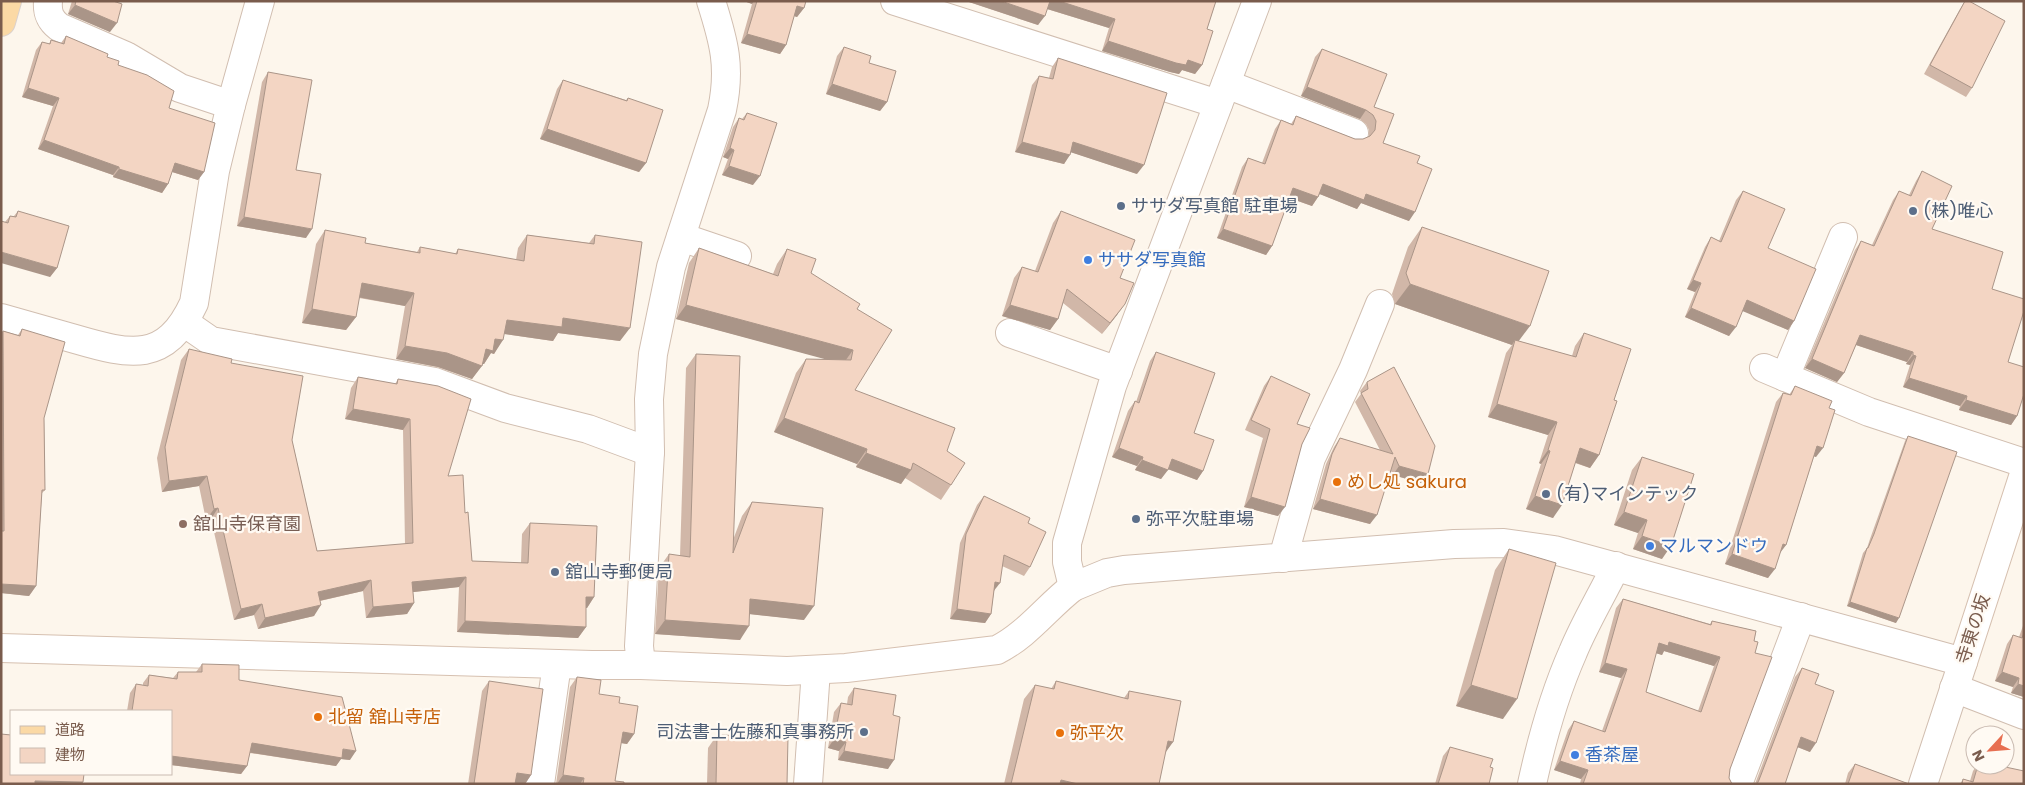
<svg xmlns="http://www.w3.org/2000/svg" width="2025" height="785" viewBox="0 0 2025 785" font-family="Poppins,'Noto Sans JP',sans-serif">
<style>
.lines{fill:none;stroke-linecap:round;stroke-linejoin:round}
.street-casing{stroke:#d1beb0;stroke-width:30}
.secondary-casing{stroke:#d6c0b0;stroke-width:30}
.primary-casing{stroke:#dad1cd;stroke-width:30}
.street{stroke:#fff;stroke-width:28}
.secondary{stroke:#fff;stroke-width:28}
.primary{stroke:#fbd9a5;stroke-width:28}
.wall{fill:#d1b7a8;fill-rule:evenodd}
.shaded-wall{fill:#aa9588}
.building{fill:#f3d5c3;stroke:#aa9588;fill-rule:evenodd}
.service-dot{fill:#5c6f8a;stroke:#fffaf3;stroke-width:2}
.shop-dot{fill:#3f7fe0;stroke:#fffaf3;stroke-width:2}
.food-dot{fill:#e8710a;stroke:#fffaf3;stroke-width:2}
.education-dot{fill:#8d6e63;stroke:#fffaf3;stroke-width:2}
.labels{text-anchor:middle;stroke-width:4.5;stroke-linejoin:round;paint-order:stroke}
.service-label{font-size:18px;fill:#4e5e75;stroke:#fffaf3;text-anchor:start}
.shop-label{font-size:18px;fill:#366cbe;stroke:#fffaf3;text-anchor:start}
.food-label{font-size:18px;fill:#c56008;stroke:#fffaf3;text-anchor:start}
.education-label{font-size:18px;fill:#785e54;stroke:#fffaf3;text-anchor:start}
.street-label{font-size:18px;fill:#7a5c4d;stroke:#fffaf3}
</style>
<rect width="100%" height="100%" fill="#fdf6ec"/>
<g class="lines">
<defs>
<g id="street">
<path d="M48,1c-1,12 2,19 11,26l67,29 54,32 51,17"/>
<polyline points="895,1 1218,104"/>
<polyline points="1257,1 1112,386 1067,543 1067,562 1073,587 1107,573 1124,570 1454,544 1504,543 1554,550 1963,662 1923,784"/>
<polyline points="1226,84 1354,133"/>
<polyline points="681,237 737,256"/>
<path d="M1,318c25,7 50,14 74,21 55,16 91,25 119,-36l21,-132 16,-66 29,-104"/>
<polyline points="185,323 211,341 435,382 505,408 588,429 650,452"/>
<polyline points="1010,333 1118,371"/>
<polyline points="1764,368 1869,412 2024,463"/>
<polyline points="1785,377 1843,237"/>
<polyline points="1283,558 1311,458 1353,370 1380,304"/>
<path d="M641,665l-2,-19 11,-194 -1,-53 4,-45 18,-87 51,-157c9,-43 2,-68 -11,-109"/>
<polyline points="1954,688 2024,715"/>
<polyline points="540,784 557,664"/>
<polyline points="808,784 816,670"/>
<path d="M1532,784c10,-46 22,-89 41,-132 12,-29 29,-57 43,-86"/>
<polyline points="1738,784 1801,617"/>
</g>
<g id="secondary">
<path d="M1,648l591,17h49l146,6 59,-3 151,-18c30,-15 50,-43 76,-63"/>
<polyline points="1963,662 2024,474"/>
</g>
<polyline id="primary" points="1,22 7,1"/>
</defs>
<use href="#street" class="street-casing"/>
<use href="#secondary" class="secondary-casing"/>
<use href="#primary" class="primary-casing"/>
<use href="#street" class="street"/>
<use href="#secondary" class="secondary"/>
<use href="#primary" class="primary"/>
</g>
<g class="wall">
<polygon points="72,1 113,1 110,32 68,14"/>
<polygon points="744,1 806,1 804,8 797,17 794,16 786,45 780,54 741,43 752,4"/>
<polygon points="966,1 1216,1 1207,29 1202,65 1195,74 1182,70 1179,74 1170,72 1102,51 1109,28 1047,9 1038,25"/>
<polygon points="1965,1 1972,88 1966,97 1924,74 1960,9"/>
<polygon points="66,36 107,57 118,65 169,108 204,172 198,180 172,172 168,184 162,193 113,177 113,175 38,149 53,106 22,97 36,50 42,42 49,44 51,40 61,43"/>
<polygon points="844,47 869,63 887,102 880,111 826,94 837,56"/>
<polygon points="1322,49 1374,107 1383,143 1417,163 1409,221 1361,203 1357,209 1320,194 1312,206 1289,198 1272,246 1266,255 1217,238 1242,167 1248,158 1262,163 1275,129 1281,120 1291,124 1296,116 1355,139 1363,139 1369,137 1369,130 1366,124 1360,119 1301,96 1315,57"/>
<polygon points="1058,58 1137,174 1071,152 1064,164 1015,152 1032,85 1039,76 1049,78 1052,67"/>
<polygon points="268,72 296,170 306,238 237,226 262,82"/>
<polygon points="563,80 626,100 628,98 646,163 639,172 540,139 557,89"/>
<polygon points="747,113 753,185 722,175 728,159 723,157 733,127 739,118 742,119"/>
<polygon points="1922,171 1932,229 1992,289 2008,362 2017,416 2011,425 1959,410 1960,406 1903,387 1910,365 1906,364 1907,362 1856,345 1844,373 1837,382 1805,368 1855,250 1861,241 1872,245 1893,200 1899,191 1909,195 1916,181"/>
<polygon points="1743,191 1768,248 1794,321 1788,330 1742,310 1729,336 1685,317 1695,292 1687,289 1705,247 1711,237 1719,241 1736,200"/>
<polygon points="18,211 57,268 50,277 5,222 10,216 14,216"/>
<polygon points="1061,211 1120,278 1117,315 1102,334 1063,303 1058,319 1050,330 1002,316 1014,278 1022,267 1035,271 1053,223"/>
<polygon points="1422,227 1519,341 1572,356 1575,346 1584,333 1614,400 1599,455 1590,468 1575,463 1553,518 1526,509 1541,464 1539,463 1548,435 1488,417 1506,353 1512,345 1395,304 1392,294 1408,247"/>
<polygon points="325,230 365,243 417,252 420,247 455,254 458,249 516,260 518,248 527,235 589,243 595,235 620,341 558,333 553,341 504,334 494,354 491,353 484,364 482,364 472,379 438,367 396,359 405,306 359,298 356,317 346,330 302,323 316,244"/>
<polygon points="699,248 773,274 777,264 787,249 811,273 857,309 855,390 947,451 951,485 941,500 905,478 901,484 856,467 857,464 774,432 796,373 806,359 827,359 676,319 689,263"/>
<polygon points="22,329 44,418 45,490 42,493 36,586 29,596 1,593 1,333 3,331 18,335"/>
<polygon points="189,349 231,363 292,440 317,551 405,544 403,430 345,419 351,388 358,377 395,384 398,379 448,476 465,513 472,561 521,563 522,534 530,523 594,597 587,608 586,608 586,627 578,638 457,632 459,587 413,592 414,603 407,614 366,618 363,591 320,601 314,616 258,629 254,615 234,620 211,519 206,520 199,486 162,492 157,458 181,360"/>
<polygon points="1156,352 1194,433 1203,471 1197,480 1168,469 1161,479 1135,470 1137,466 1112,457 1128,411 1135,401 1136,402 1150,361"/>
<polygon points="696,354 733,540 742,516 752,502 804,620 750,614 740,640 655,634 659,568 669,554 680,556 686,368"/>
<polygon points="1271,376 1297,424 1302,444 1278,516 1244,507 1263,438 1245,430 1264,386"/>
<polygon points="1367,382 1421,483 1393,475 1391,471 1370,524 1313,509 1326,464 1334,447 1340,438 1380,450 1355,402 1361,394 1360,391"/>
<polygon points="1795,386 1829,408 1816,457 1814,456 1786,545 1780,553 1768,578 1725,564 1776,402 1783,393 1789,395"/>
<polygon points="1908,436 1896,623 1847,606 1863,553 1867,548 1870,539 1905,441"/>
<polygon points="1642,457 1662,559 1633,549 1638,533 1614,525 1632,470"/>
<polygon points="984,496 1030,567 1024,576 1002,566 994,591 991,614 985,623 950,619 960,543 977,505"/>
<polygon points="1509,549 1503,719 1456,706 1495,570"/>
<path d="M1623,599l87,25 2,-3 44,10 -26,138 -1,9 3,6h-152l1,-5 -27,-9 14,-40 6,-9 28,10 19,-53 -22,-6 17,-64zM1664,651l50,15 -16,45 -52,-19 10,-39 6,2z"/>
<polygon points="2024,623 2024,697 2011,693 2013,687 1995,681 2007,644 2013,635 2019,637"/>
<polygon points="202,664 239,680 350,760 341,759 336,766 250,753 247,766 241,774 171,765 171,711 127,711 130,693 136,684 143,685 143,683 149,675 173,678 178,672 196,672"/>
<polygon points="1802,668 1815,684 1810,752 1797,747 1785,784 1755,784 1795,677"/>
<polygon points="577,677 599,694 619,703 634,734 627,744 621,743 615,781 624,784 556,784 570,687"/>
<polygon points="489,681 531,775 525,784 468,784 482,691"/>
<polygon points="1056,681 1124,698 1129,691 1173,742 1165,752 1159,784 1004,784 1024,699 1035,685 1051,689"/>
<polygon points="854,688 893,715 888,769 838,760 839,751 828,748 834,712 841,703 847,704 848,697"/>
<polygon points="717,735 787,784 707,784 708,748"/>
<polygon points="1450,747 1490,767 1489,784 1435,784 1443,756"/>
<polygon points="1855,764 1909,784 1845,784 1848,773"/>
<polygon points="1977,765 1996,765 2024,784 1960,784 1963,779 1970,781 1973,771"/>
</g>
<g class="shaded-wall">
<polygon points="744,1 754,1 752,4"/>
<polygon points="966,1 1001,1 1045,16 1038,25"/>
<polygon points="1049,1 1059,1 1115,19 1109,28 1044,8"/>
<polygon points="75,5 117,23 110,32 68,14"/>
<polygon points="797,6 804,8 797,17 791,15"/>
<polygon points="747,34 786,45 780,54 741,43"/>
<polygon points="1108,41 1188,60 1202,65 1195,74 1182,70 1179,74 1170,72 1102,51"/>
<polygon points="832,84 887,102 880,111 826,94"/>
<polygon points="1307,87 1366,110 1360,119 1301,96"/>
<polygon points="28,88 59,98 53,106 22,97"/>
<polygon points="547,129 646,163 639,172 540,139"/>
<polygon points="44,140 119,167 113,175 38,149"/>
<polygon points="1022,142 1070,155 1064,164 1015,152"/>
<polygon points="1073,142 1144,165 1137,174 1067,151"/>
<polygon points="730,148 734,150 728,159 723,157"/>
<polygon points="175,163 204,172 198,180 169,171"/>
<polygon points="729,166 760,176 753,185 722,175"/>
<polygon points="119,169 168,184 162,193 113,177"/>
<polygon points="1323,184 1366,194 1415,212 1409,221 1361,203 1357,209 1317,193"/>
<polygon points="1293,188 1318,197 1312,206 1287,197"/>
<polygon points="244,217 312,229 306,238 237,226"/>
<polygon points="1223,229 1272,246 1266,255 1217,238"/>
<polygon points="1,252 57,268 50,277 1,263"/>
<polygon points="1693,280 1701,283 1695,292 1687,289"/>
<polygon points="362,283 414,293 405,306 352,296"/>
<polygon points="1410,284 1530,326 1515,346 1515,340 1512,345 1395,304"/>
<polygon points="1747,300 1794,321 1788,330 1740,310"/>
<polygon points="1125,304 1117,315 1102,334 1110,323"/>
<polygon points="686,305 853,350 843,364 676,319"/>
<polygon points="1010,305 1058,319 1050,330 1002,316"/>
<polygon points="1691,308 1736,327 1729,336 1685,317"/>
<polygon points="312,309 356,317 346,330 302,323"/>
<polygon points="563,318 630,328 620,341 558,333 553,341 498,333 507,320"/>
<polygon points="1860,335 1913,352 1907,362 1853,344"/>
<polygon points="495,339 503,340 494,354 491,353 484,364 477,363 486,349"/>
<polygon points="405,346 447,353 482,366 472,379 438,367 396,359"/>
<polygon points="1913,355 1916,356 1910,365 1906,364"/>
<polygon points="1812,359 1844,373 1837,382 1805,368"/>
<polygon points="1909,378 1967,396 1960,406 1903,387"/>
<polygon points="1966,400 2017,416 2011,425 1959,410"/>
<polygon points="1497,404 1557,422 1548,435 1488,417"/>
<polygon points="353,409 410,419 403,430 345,419"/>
<polygon points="784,418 867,449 857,464 774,432"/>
<polygon points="1817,446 1823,448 1816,457 1810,455"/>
<polygon points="1119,448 1143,457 1137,466 1112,457"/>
<polygon points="1580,448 1599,455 1590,468 1571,461"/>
<polygon points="1548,450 1550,451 1541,464 1539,463"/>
<polygon points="866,453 911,470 901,484 856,467"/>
<polygon points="1172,459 1203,471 1197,480 1165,468"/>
<polygon points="1142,460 1168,470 1161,479 1135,470"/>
<polygon points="1399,466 1428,474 1421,483 1393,475"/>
<polygon points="207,476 199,486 162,492 169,481"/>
<polygon points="1535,496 1562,505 1553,518 1526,509"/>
<polygon points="1251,497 1285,507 1278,516 1244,507"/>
<polygon points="1320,499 1377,515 1370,524 1313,509"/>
<polygon points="218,508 211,519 206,520 214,509"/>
<polygon points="1624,512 1647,520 1638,533 1614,525"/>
<polygon points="1642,536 1671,546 1662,559 1633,549"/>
<polygon points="1783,544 1786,545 1779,554"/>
<polygon points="1732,554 1775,569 1768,578 1725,564"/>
<polygon points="466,577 459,587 405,593 412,582"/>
<polygon points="371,580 363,591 310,603 318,592"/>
<polygon points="995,582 1000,583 993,592"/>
<polygon points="1,584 36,586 29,596 1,593"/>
<polygon points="586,597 594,597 587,608 579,608"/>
<polygon points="750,599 814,606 804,620 740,613"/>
<polygon points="1850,602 1899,618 1896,623 1847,606"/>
<polygon points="414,603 407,614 366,618 373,607"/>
<polygon points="262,604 254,615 234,620 241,609"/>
<polygon points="321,605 314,616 258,629 265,618"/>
<polygon points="957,609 991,614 985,623 950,619"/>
<polygon points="665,620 749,626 740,640 655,634"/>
<polygon points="465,621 586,627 578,638 457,632"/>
<polygon points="1669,642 1720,657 1714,666 1664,651 1662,655 1652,652 1659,643"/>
<polygon points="1605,663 1627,669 1621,678 1599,672"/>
<polygon points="2002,672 2019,678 2013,687 1995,681"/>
<polygon points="2018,684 2024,686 2024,697 2011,693"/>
<polygon points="1471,685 1517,699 1503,719 1456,706"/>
<polygon points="623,732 634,734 627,744 615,742"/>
<polygon points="1801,737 1816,743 1810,752 1795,746"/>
<polygon points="834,739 846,742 839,751 828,748"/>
<polygon points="1168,741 1173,742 1163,756"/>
<polygon points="252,743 343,749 356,751 350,760 341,759 336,766 246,752"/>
<polygon points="844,751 894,760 888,769 838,760"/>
<polygon points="171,756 247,766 241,774 171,765"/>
<polygon points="1560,761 1588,770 1581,779 1554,770"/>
<polygon points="517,773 531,775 525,784 510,784"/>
<polygon points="563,775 584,778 580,784 557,784"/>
<polygon points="1061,780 1078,784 1058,784"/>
<polygon points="35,781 83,782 82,784 33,784"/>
</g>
<g class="building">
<polygon points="76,1 113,1 122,4 117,23 75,5"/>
<polygon points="757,1 806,1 804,8 797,6 786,45 747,34"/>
<polygon points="1001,1 1050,1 1045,16"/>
<polygon points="1059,1 1216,1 1207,29 1213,31 1202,65 1188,60 1186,65 1176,63 1108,41 1115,19"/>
<polygon points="1965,1 1969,1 2005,21 1972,88 1930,65"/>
<polygon points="66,36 108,54 107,57 119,61 118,65 147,75 174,91 169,108 215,123 204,172 175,163 168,184 119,169 119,167 44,140 59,98 28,88 42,42 50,44 51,40 64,44"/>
<polygon points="844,47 871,56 869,63 896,71 887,102 832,84"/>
<polygon points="1322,49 1387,74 1374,107 1394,114 1383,143 1420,156 1417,163 1432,169 1415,212 1366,194 1364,200 1323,184 1318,197 1293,188 1272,246 1223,229 1248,158 1265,164 1281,120 1293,125 1296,116 1355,139 1363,139 1370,136 1375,130 1376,121 1373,115 1366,110 1307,87"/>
<polygon points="1058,58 1167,93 1144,165 1073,142 1070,155 1022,142 1039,76 1053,79"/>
<polygon points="268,72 312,80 296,170 321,174 312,229 244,217"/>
<polygon points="563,80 627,101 628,98 663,110 646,163 547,129"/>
<polygon points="747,113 777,123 760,176 729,166 734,150 730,148 739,118 744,120"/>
<polygon points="1922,171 1952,186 1932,229 2003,252 1992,289 2024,299 2024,311 2008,362 2024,367 2024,394 2017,416 1966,400 1967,396 1909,378 1916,356 1913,355 1913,352 1860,335 1844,373 1812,359 1861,241 1874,246 1899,191 1911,196"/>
<polygon points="1743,191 1785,209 1768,248 1816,269 1794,321 1747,300 1736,327 1691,308 1701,283 1693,280 1711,237 1721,242"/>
<polygon points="18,211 69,226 57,268 1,252 1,221 8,223 10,216 16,217"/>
<polygon points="1061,211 1135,240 1120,278 1134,283 1125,304 1110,323 1067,289 1058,319 1010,305 1022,267 1038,272"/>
<polygon points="1422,227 1549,271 1530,326 1410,284 1406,273"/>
<polygon points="325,230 366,238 365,243 420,253 420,247 457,254 458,249 524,261 527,235 594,244 595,235 642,242 630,328 563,318 562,327 507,320 503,340 495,339 493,351 486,349 482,366 447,353 405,346 414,293 362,283 356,317 312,309"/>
<polygon points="699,248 778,276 787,249 816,259 811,273 860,304 857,309 892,330 855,390 955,428 947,451 965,463 951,485 913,463 911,470 866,453 867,449 784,418 806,359 851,360 853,350 686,305"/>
<polygon points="22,329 65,342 44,418 45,490 42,490 36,586 1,584 1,531 4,531 3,331 20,336"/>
<polygon points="1584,333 1631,349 1614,400 1617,401 1599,455 1580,448 1562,505 1535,496 1550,451 1548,450 1557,422 1497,404 1515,340 1576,357"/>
<polygon points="189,349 232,359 231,363 303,376 292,440 317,551 413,543 410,419 353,409 358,377 397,384 398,379 438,386 471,399 448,476 463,475 465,513 468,512 472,561 528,563 530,523 597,526 594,597 586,597 586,627 465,621 466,577 412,582 414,603 373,607 371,580 318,592 321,605 265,618 262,604 241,609 218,508 214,509 207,476 169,481 165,447"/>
<polygon points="1156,352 1215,373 1194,433 1214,440 1203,471 1172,459 1168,470 1142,460 1143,457 1119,448 1135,401 1139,403"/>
<polygon points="696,354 740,356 733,553 752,502 823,508 814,606 750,599 749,626 665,620 669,554 690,557"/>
<polygon points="1394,367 1435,446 1428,474 1399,466 1395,457 1377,515 1320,499 1332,454 1340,438 1393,454 1361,393 1368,389 1367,382"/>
<polygon points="1271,376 1310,394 1297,424 1310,428 1302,444 1285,507 1251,497 1270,429 1251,420"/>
<polygon points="1795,386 1832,401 1829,408 1835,410 1823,448 1817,446 1786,545 1783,544 1775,569 1732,554 1783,393 1791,395"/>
<polygon points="1908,436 1957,452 1899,618 1850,602 1867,548 1868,548 1874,534"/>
<polygon points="1642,457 1694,474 1671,546 1642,536 1647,520 1624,512"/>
<polygon points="984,496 1030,518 1028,523 1046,532 1030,567 1004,555 1000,583 995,582 991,614 957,609 966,534"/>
<polygon points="1509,549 1556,563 1517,699 1471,685"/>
<path d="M1623,599l88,26 1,-4 44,10 -2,10 4,1 -3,11 17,4 -42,112 -1,9 3,6h-149l5,-14 -28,-9 14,-40 31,11 22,-63 -22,-6zM1669,642l51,15 -19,55 -55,-20 13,-49 9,3z"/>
<polygon points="2024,633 2024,686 2018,684 2019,678 2002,672 2013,635 2022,638"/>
<polygon points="202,664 239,665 239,680 342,697 356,751 343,749 342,758 252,743 247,766 171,756 171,711 132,711 136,684 148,686 149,675 177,679 178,672 202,672"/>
<polygon points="1802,668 1819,674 1815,684 1834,691 1816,743 1801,737 1785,784 1757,784 1759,780"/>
<polygon points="577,677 601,680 599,694 620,697 619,703 638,706 634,734 623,732 615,781 624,782 624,784 583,784 584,778 563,775"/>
<polygon points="489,681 543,689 531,775 517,773 515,784 474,784"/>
<polygon points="1056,681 1128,699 1129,691 1181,701 1173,742 1168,741 1159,784 1078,784 1061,780 1060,784 1011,784 1035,685 1054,689"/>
<polygon points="854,688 896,695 893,715 900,717 894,760 844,751 846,742 834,739 841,703 852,705"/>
<polygon points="11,730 11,774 84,774 83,782 35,781 35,784 1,784 1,734 11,735"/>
<polygon points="717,735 788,737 787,784 716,784"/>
<polygon points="1450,747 1493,759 1490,767 1493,768 1489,784 1438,784"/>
<polygon points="1855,764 1909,784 1848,784"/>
<polygon points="1978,765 1996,765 2024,771 2024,784 1962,784 1963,779 1973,782"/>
</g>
<g class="service-dot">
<circle cx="1121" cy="206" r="5"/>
<circle cx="1913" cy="211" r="5"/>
<circle cx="1546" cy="494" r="5"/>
<circle cx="1136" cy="519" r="5"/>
<circle cx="555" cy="572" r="5"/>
<circle cx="864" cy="732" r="5"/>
</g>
<g class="shop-dot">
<circle cx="1088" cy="260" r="5"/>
<circle cx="1650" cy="546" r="5"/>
<circle cx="1575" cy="755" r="5"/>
</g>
<g class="food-dot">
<circle cx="1337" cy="482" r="5"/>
<circle cx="318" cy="717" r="5"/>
<circle cx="1060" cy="733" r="5"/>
</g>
<circle class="education-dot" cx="183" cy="524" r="5"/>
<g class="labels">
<g class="service-label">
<text x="1131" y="212">ササダ写真館 駐車場</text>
<text x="1923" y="217">(株)唯心</text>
<text x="1556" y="500">(有)マインテック</text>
<text x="1146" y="525">弥平次駐車場</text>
<text x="565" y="578">舘山寺郵便局</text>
<text x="854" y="738" text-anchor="end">司法書士佐藤和真事務所</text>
</g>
<g class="shop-label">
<text x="1098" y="266">ササダ写真館</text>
<text x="1660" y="552">マルマンドウ</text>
<text x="1585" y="761">香茶屋</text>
</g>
<g class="food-label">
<text x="1347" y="488">めし処 sakura</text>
<text x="328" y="723">北留 舘山寺店</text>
<text x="1070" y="739">弥平次</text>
</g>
<g class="education-label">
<text x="193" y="530">舘山寺保育園</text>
</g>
<g class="street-label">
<text transform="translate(1973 629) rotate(-72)" y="6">寺東の坂</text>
</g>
</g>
<rect width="2025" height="785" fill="none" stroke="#7a5c4d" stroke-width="5"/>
<rect x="10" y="710" width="162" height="65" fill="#fffaf3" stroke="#cabbb1"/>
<rect x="20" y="726" width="25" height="8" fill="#fbd9a5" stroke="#cabbb1"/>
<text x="55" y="735" font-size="15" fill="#7a5c4d">道路</text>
<rect x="20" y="748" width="25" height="15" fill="#f3d5c3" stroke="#cabbb1"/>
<text x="55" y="760" font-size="15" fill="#7a5c4d">建物</text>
<g transform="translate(1990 750) rotate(244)"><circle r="24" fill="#fffaf3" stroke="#cabbb1"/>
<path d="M0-4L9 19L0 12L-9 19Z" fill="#e76f51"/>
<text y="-8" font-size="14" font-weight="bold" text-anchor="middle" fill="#7a5c4d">N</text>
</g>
</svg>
